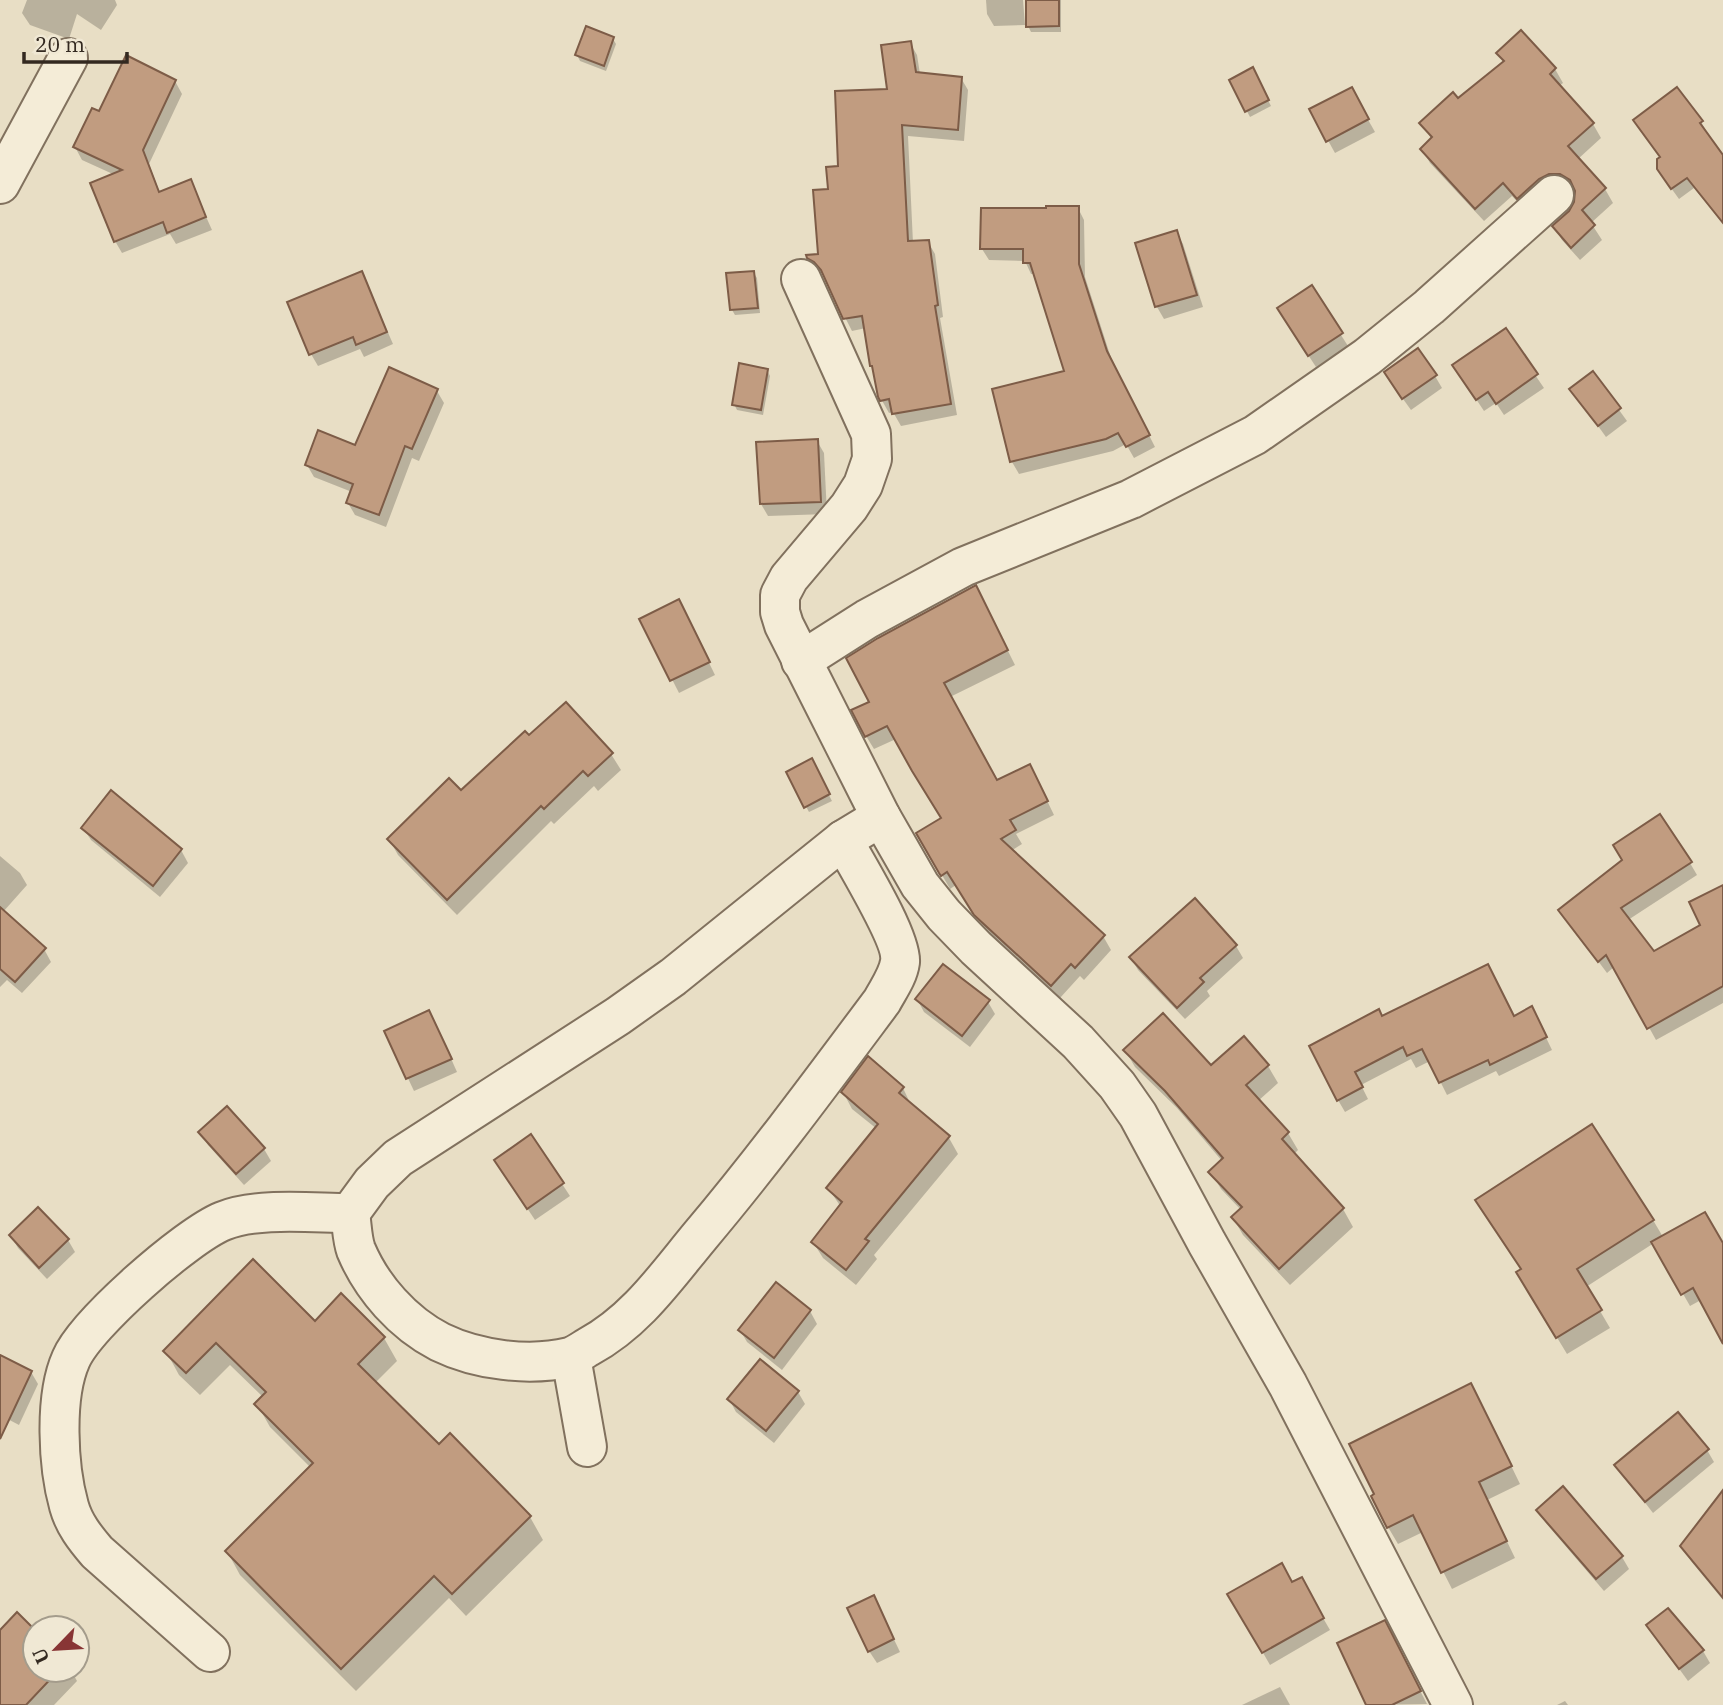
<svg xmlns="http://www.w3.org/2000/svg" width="1723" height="1705" viewBox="0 0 1723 1705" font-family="'IBM Plex Serif',serif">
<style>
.shadow{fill:#0003}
.building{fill:#c19c80;stroke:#7d5c47;stroke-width:2}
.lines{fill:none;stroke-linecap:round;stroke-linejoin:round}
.minor-casing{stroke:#81715e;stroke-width:42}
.minor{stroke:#f4ecd7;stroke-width:38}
</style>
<rect width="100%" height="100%" fill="#e8dec5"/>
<g class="shadow">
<polygon points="27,0 115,0 117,5 101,30 77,14 69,39 30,25 22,13"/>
<polygon points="986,0 1023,0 1025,25 994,26 987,14"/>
<polygon points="1028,0 1061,0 1061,32 1031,32 1028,26"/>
<polygon points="613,39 616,44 606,71 580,61 577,55"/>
<polygon points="910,43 917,55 920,74 961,78 968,90 964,141 908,136 913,243 928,242 935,254 943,317 940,318 957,415 901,426 893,412 889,413 880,397 866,328 852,331 823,274 816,270 808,258 819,255 830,191 839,168 889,91"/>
<polygon points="1498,53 1555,69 1563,83 1559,86 1593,124 1601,138 1578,159 1605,189 1613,203 1591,223 1602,240 1580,260 1562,240 1554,226 1570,212 1576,203 1577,193 1569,188 1526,211 1512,196 1484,221 1430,163 1422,149 1432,140 1422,123 1458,100 1504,63"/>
<polygon points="1252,70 1271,106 1250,117 1231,81"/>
<polygon points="175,81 182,94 149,164 160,193 190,181 212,230 176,244 170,234 122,253 115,241 115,175 82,160 75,147 100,113"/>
<polygon points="1677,90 1701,122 1708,134 1706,135 1723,159 1723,224 1694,188 1679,199 1666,181 1662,158"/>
<polygon points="1358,102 1375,132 1335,153 1311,110"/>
<polygon points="1078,208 1084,220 1085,277 1113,364 1155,447 1134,458 1126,444 1113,451 1019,474 1012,462 994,390 1067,372 1035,274 1031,274 1025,261 989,260 982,249"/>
<polygon points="1176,232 1183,244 1203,307 1164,319 1157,307 1137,244"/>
<polygon points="753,272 757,278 760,313 735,315 732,310"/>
<polygon points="362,273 393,344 364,357 360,349 318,366 311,354"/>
<polygon points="1311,288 1348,346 1316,367 1286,321"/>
<polygon points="1505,331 1544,388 1504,415 1496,403 1484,411 1462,378"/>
<polygon points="767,370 770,376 763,415 737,410 734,404"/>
<polygon points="1593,374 1627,421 1606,437 1572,390"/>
<polygon points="1435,376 1442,388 1411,410 1393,385"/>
<polygon points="437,391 444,403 419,461 412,458 386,527 355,515 348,503 352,492 314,477 307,465 355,447"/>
<polygon points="817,441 824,453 827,514 768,516 761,504"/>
<polygon points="983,601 1015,665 950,697 997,783 1037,780 1054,815 1016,834 1022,844 1011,851 1103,936 1111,950 1084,980 1080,976 1060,998 984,929 956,885 950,889 949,887 918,834 943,819 896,739 874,749 866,736 871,702"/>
<polygon points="685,614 715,675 679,693 642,620"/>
<polygon points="529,738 611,754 621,770 598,791 594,786 554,824 551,821 457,915 398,855 389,839 461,793"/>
<polygon points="811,761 832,801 809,812 788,773"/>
<polygon points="83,828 181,850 188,863 160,897 91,840"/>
<polygon points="0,856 20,873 27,885 3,912 44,949 51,962 22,993 7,980 0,987"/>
<polygon points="1690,863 1697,875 1628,920 1654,953 1703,926 1723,887 1723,1003 1656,1040 1615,966 1607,973 1560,910"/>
<polygon points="1236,946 1243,958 1207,991 1210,996 1185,1019 1138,970 1131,958"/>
<polygon points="917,999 988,1002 995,1014 970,1047 924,1012"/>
<polygon points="1382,1018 1538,1021 1552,1050 1499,1076 1496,1071 1447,1095 1430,1061 1416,1068 1411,1059 1361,1085 1368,1099 1345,1112 1338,1100"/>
<polygon points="436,1025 457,1072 414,1091 386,1032"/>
<polygon points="1125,1050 1211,1067 1268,1066 1278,1083 1258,1101 1288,1133 1298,1150 1293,1155 1343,1209 1353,1227 1290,1285 1243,1235 1233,1218 1241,1210 1221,1189 1211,1172 1222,1161 1177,1108 1135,1067"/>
<polygon points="903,1088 911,1105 949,1138 958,1154 874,1255 877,1259 856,1285 823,1258 813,1242 841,1207 828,1188 877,1129 852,1109 843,1092"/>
<polygon points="201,1132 264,1149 271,1161 244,1185 208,1145"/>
<polygon points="531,1137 570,1196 535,1220 503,1172"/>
<polygon points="1653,1220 1663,1237 1723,1246 1723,1334 1701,1300 1690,1306 1654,1243 1586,1287 1610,1328 1567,1354 1518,1273"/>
<polygon points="11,1236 68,1240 75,1252 47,1279 18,1248"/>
<polygon points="776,1285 810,1311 817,1324 782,1370 747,1342 740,1330"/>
<polygon points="315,1323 384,1338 397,1361 375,1383 439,1446 530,1517 543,1540 466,1616 449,1598 356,1691 240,1575 227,1551 311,1468 270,1427 257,1404 263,1397 230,1365 200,1395 179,1375 166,1351"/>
<polygon points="0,1357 31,1372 38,1384 19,1425 0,1415"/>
<polygon points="798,1392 805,1404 774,1443 736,1412 729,1399"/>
<polygon points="1480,1402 1520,1484 1487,1500 1515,1558 1452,1589 1423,1532 1398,1544 1388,1527"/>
<polygon points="1707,1450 1714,1462 1653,1513 1616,1465"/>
<polygon points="1723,1495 1723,1600 1691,1561 1682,1546"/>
<polygon points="1538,1510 1622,1557 1629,1569 1604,1591 1545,1522"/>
<polygon points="1301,1580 1330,1630 1270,1665 1230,1595 1292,1585"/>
<polygon points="880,1610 900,1652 877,1663 869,1651"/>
<polygon points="1668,1610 1703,1651 1710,1663 1688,1681 1648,1626"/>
<polygon points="0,1632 35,1632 35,1670 71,1670 77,1681 54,1705 0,1705"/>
<polygon points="1391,1635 1427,1704 1368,1705"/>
<polygon points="1280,1687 1290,1705 1242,1705"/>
<polygon points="1565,1701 1568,1705 1557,1705"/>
</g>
<g class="building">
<polygon points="1026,0 1059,0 1059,26 1026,27"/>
<polygon points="586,26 614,37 604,66 575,55"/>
<polygon points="1521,30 1556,68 1550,74 1594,123 1568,146 1606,188 1582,210 1595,225 1571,248 1552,226 1569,211 1574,202 1575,191 1570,180 1560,174 1549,174 1539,179 1517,199 1503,183 1475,209 1420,149 1432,137 1419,123 1453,92 1458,98 1504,61 1496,53"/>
<polygon points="911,41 916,72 962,77 958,130 902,125 908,241 929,240 938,305 935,306 951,404 892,414 889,399 880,401 878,397 872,366 870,366 862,316 843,319 821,270 814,262 807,258 806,255 818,254 813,190 828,189 826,167 838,166 835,91 887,89 881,45"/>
<polygon points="126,55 176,80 143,150 159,192 191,179 206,217 167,233 163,222 114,242 90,183 122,170 73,147 92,108 99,111"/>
<polygon points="1253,67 1269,100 1245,112 1229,80"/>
<polygon points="1352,87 1369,119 1326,142 1309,109"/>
<polygon points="1677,87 1703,121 1700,123 1723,155 1723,223 1687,178 1671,189 1657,169 1657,159 1660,157 1633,120"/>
<polygon points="1046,206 1079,206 1079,264 1107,351 1150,435 1126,447 1118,433 1106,439 1010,462 992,389 1064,371 1030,263 1023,263 1023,249 980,249 981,208 1046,208"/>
<polygon points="1177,230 1197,295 1155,307 1135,243"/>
<polygon points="362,271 387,332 356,345 353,337 309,355 287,302"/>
<polygon points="754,271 758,308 730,310 726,273"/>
<polygon points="1312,285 1343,333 1308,356 1277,308"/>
<polygon points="1506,328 1538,374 1496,404 1488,392 1476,400 1452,365"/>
<polygon points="1418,348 1437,375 1402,399 1384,372"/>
<polygon points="739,363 768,369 761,410 732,405"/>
<polygon points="389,367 438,389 412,449 405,446 379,515 346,503 353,484 305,465 318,430 355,445"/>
<polygon points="1593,371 1621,408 1598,426 1569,389"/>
<polygon points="818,439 821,502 760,504 756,442"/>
<polygon points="976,585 1008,650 944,683 997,780 1030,764 1048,801 1010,820 1016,830 1001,839 1105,935 1075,968 1071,964 1051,986 974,915 947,872 941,876 939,873 916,833 941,818 912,771 887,726 865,737 851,710 869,702 846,658 878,638"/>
<polygon points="679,599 710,662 670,681 639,619"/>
<polygon points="566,702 613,753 588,776 583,771 544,809 541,806 447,900 387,839 449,778 461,790 525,731 529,735"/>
<polygon points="812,758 830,794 804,808 786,772"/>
<polygon points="111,790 182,849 153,886 81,828"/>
<polygon points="1660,814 1692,862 1621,908 1654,951 1700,925 1689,902 1723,885 1723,986 1647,1029 1606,955 1598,962 1558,910 1622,860 1613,845"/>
<polygon points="1195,898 1237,945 1200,978 1204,982 1177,1008 1129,957"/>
<polygon points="0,907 46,948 15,982 0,969"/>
<polygon points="943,964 990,1000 962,1036 915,999"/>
<polygon points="1488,964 1514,1016 1532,1006 1547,1037 1490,1065 1488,1060 1439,1083 1422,1049 1407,1056 1403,1047 1355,1072 1363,1087 1337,1101 1309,1046 1379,1009 1382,1016"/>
<polygon points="429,1010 452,1059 406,1079 384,1031"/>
<polygon points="1163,1013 1211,1065 1244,1036 1269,1065 1246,1085 1289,1132 1282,1139 1344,1208 1279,1269 1231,1217 1242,1207 1208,1172 1223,1158 1165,1091 1123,1050"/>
<polygon points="868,1056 904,1087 899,1093 950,1136 865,1239 869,1241 846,1270 811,1242 842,1202 826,1188 878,1124 841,1092"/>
<polygon points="227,1106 265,1148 236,1174 198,1132"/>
<polygon points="1592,1124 1654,1220 1577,1269 1602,1310 1556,1338 1516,1272 1521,1269 1475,1200"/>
<polygon points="531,1134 564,1183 527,1209 494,1160"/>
<polygon points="38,1207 69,1239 39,1268 9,1235"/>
<polygon points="1705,1212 1723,1243 1723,1344 1693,1288 1681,1295 1651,1242"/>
<polygon points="253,1259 315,1321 341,1293 385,1337 358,1364 439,1444 450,1433 531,1516 452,1594 434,1576 341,1669 225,1551 313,1463 254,1404 266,1392 216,1343 186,1373 163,1351"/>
<polygon points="776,1282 811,1310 774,1358 738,1330"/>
<polygon points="0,1355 32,1371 0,1439"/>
<polygon points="760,1359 799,1391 766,1431 727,1399"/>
<polygon points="1471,1383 1512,1466 1479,1482 1507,1541 1441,1573 1413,1515 1387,1528 1371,1496 1374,1494 1349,1444"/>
<polygon points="1678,1412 1709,1449 1645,1502 1614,1465"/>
<polygon points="1563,1486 1623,1556 1596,1579 1536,1510"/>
<polygon points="1723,1490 1723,1598 1680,1546"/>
<polygon points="1282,1563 1292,1582 1302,1577 1324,1618 1262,1653 1227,1594"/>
<polygon points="874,1595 894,1639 868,1652 847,1608"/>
<polygon points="1668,1608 1704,1650 1679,1669 1646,1625"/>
<polygon points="17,1612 35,1630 35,1670 59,1670 26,1705 0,1705 0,1630"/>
<polygon points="1385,1620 1421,1691 1392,1705 1366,1705 1337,1643"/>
</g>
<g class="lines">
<defs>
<g id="minor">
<polyline points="0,184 68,58"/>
<polyline points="801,279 871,434 872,459 863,485 849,507 789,578 780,595 780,612 784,625 881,817 920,885 944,915 976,948 1078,1042 1117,1085 1138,1115 1207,1243 1288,1385 1453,1705"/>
<polyline points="801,661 867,619 963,567 1131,499 1255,435 1367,357 1429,307 1554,195"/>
<path d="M350,1213c2,12 2,26 6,37 16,38 47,73 84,92 37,18 89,25 130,15 6,-2 13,-7 18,-10 48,-26 78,-70 112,-111 64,-76 123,-156 182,-235 7,-13 16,-25 18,-39 3,-22 -45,-100 -57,-122"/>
<polyline points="571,1357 587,1447"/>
<path d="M210,1652l-113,-100c-12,-14 -23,-28 -28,-46 -11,-39 -15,-109 2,-147 15,-35 115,-123 152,-138 33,-14 90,-8 127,-8l22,-30 26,-25 220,-142 55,-39 170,-137 38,-23"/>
</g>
</defs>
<use href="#minor" class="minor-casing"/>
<use href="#minor" class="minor"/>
</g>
<g transform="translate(56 1649) rotate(245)"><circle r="33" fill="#f0e8d4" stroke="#a49c8c" stroke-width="2"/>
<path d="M0-5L12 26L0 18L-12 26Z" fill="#883535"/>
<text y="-10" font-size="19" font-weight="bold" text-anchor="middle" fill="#332920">U</text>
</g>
<path d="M24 52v10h103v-10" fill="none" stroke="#332920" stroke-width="3.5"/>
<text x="35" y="52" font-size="21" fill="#332920" stroke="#f0e8d4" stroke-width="5" paint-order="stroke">20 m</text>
</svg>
